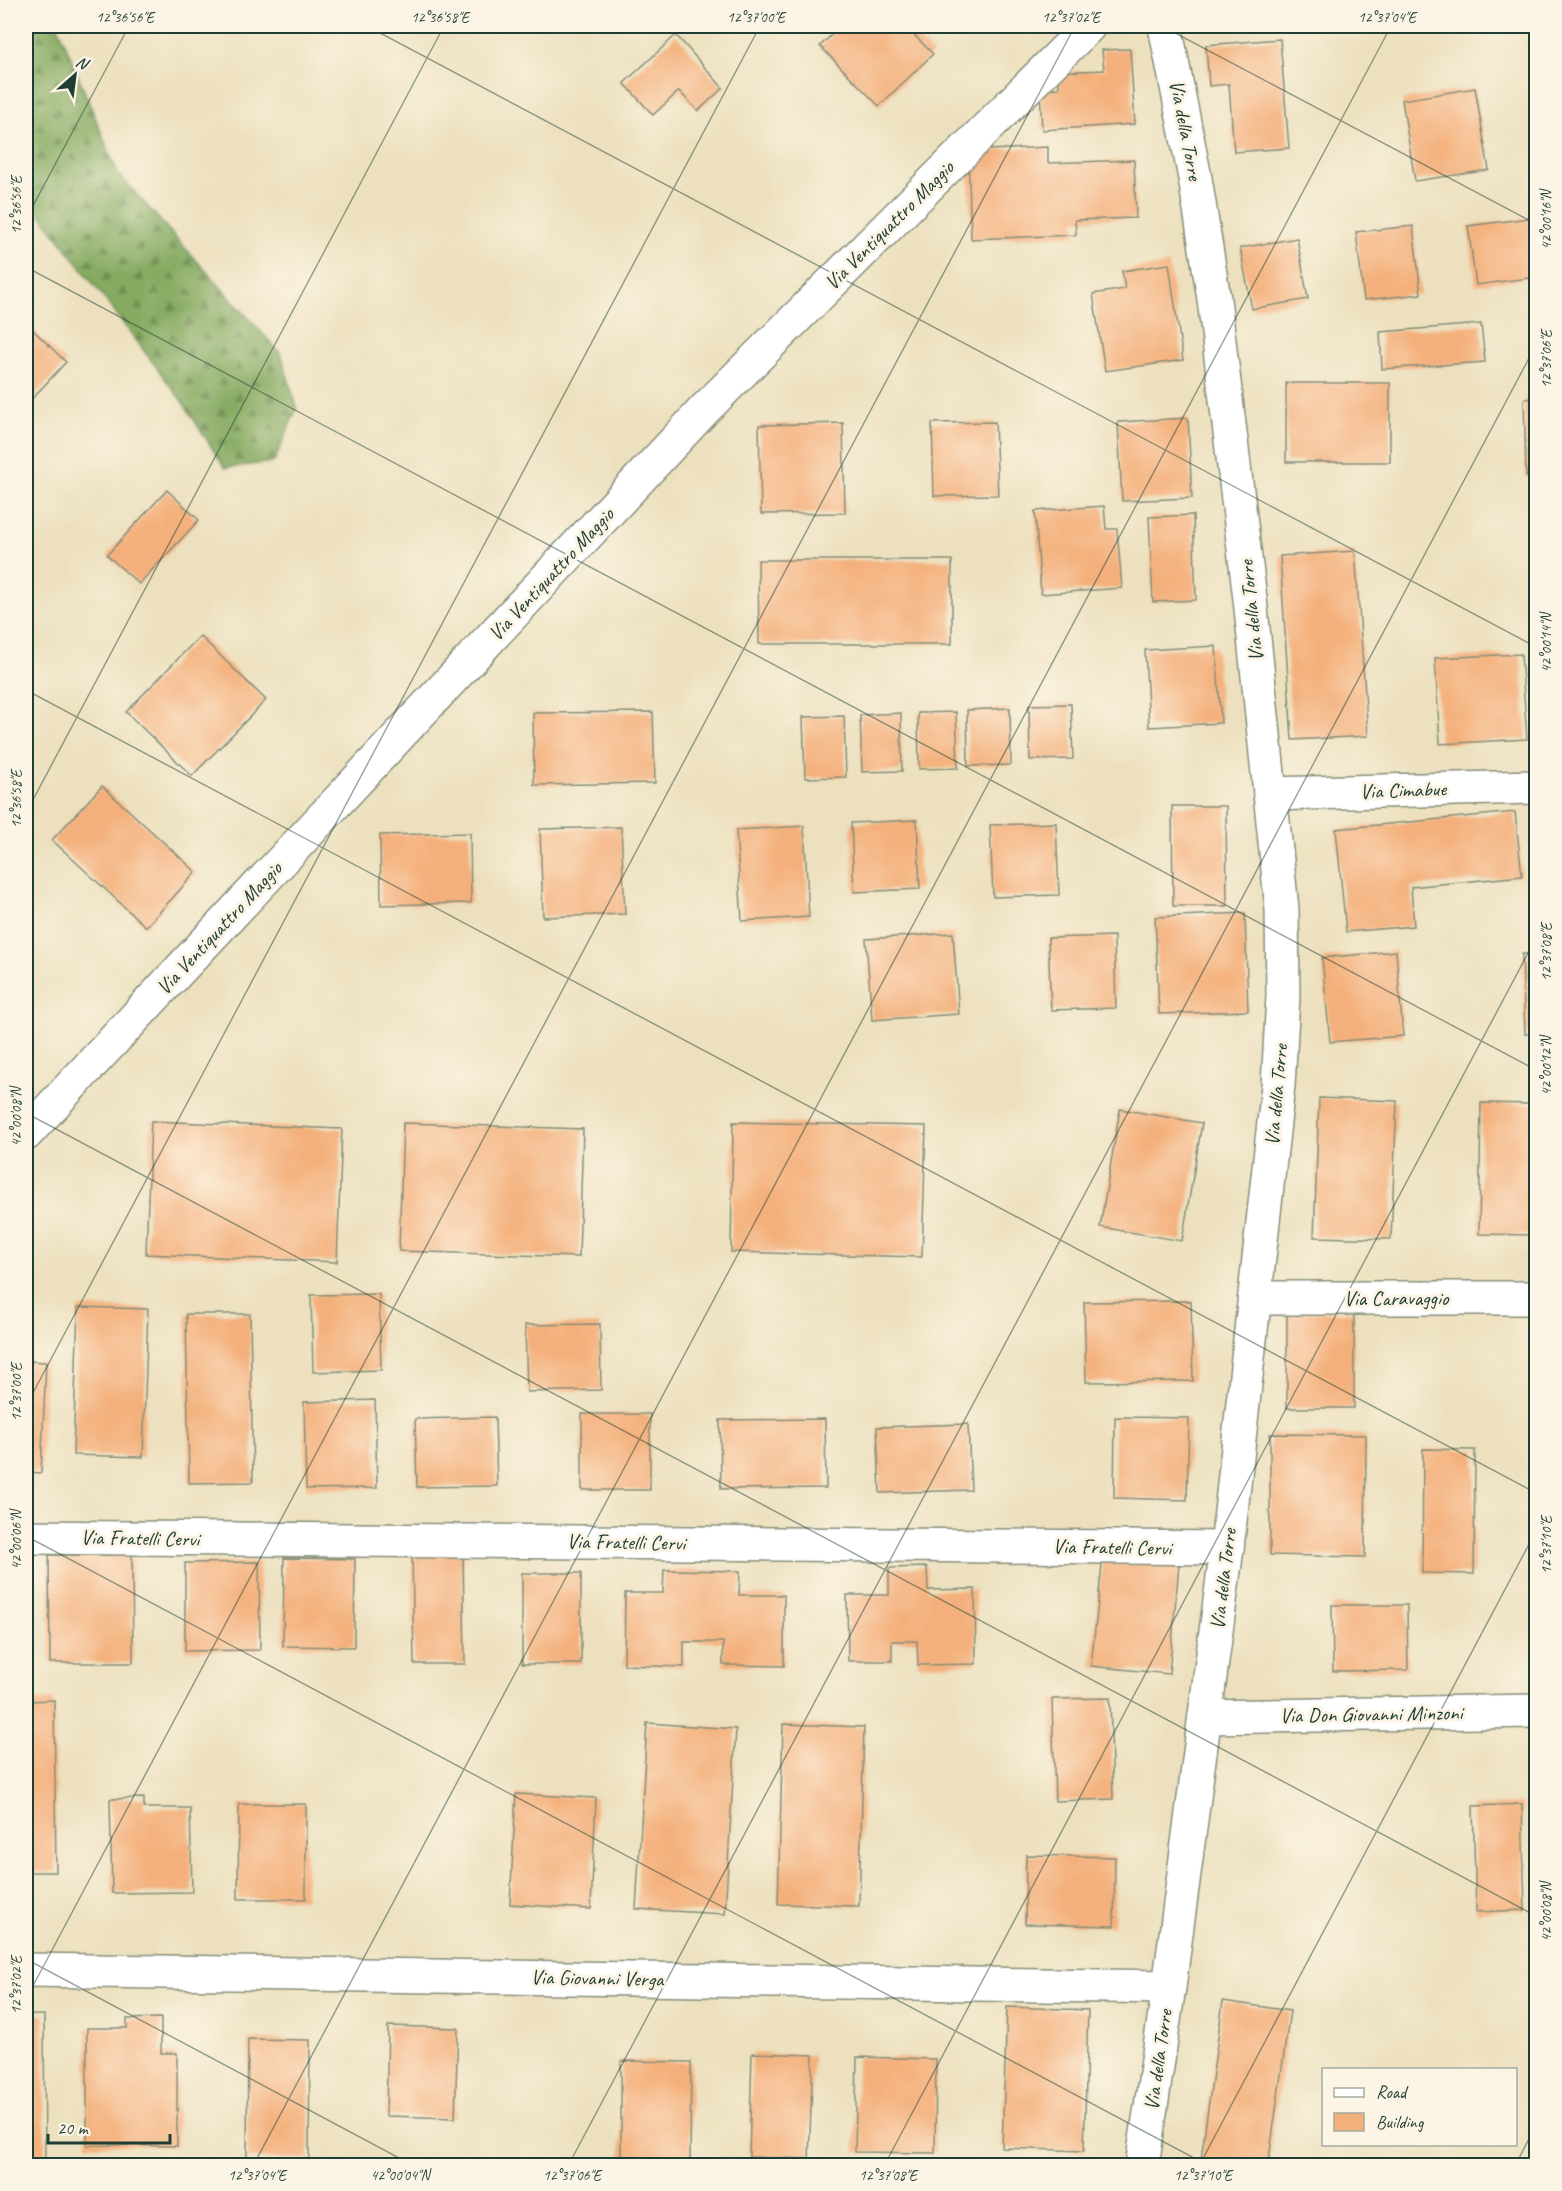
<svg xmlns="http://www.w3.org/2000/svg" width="1562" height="2191" viewBox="0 0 1562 2191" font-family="Caveat,sans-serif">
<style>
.forest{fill:url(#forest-firs);stroke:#52744a;stroke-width:1.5}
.building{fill:#f4b07b}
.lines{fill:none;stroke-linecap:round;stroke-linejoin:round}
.minor-casing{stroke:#868e79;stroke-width:36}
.minor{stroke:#fff;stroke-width:33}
.ticks{fill:none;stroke:#1f3d34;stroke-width:1.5;stroke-opacity:0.45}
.labels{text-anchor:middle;stroke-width:6;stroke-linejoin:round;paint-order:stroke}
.street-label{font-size:21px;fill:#1f3d34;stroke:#fcf5e5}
.neatline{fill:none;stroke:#1f3d34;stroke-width:2}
.ticks-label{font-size:15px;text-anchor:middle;fill:#1f3d34}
</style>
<defs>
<pattern id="forest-firs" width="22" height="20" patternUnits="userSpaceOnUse" patternTransform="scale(1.5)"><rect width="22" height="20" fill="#85aa60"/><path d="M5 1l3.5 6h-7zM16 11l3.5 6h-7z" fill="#6c8c50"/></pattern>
</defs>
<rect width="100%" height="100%" fill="#fcf5e5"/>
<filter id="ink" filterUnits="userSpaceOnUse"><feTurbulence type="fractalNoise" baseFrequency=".0167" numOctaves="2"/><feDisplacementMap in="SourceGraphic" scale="12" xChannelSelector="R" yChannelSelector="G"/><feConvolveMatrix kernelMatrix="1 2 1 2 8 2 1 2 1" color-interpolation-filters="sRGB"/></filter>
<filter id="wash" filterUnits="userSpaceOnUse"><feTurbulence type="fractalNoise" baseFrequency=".008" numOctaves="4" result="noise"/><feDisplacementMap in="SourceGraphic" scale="24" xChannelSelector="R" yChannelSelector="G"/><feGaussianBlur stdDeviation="1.35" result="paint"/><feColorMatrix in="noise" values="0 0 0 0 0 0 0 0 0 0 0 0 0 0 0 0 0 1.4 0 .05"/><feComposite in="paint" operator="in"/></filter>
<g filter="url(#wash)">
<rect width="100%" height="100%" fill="#ece0be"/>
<polygon class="forest" points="26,26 58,26 118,174 281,354 297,408 274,462 225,468 182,401 39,212 26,207"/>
<g id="blocks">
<g class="building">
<polygon points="841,26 905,26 933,54 879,106 820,46"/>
<polygon points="676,35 723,88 698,111 679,91 653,115 624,83"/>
<polygon points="1280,39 1289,148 1234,152 1229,84 1209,86 1206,45"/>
<polygon points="1130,49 1135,124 1042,130 1040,89 1059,88 1058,72 1104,70 1102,50"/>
<polygon points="1475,88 1489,170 1415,181 1402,100"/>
<polygon points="1048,147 1048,163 1134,160 1136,218 1075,220 1076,235 971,239 968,151"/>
<polygon points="1529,218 1536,277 1476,285 1468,226"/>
<polygon points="1413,226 1421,294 1364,300 1356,232"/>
<polygon points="1297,238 1308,299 1252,309 1240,248"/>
<polygon points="1169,264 1183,360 1105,371 1093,294 1125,289 1122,271"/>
<polygon points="26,323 66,362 26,405"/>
<polygon points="1481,324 1485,362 1382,369 1380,332"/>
<rect x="1286" y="383" width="104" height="79"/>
<polygon points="1536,398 1536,477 1526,477 1524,399"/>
<polygon points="1188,418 1192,498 1122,501 1118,422"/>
<polygon points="995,422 998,495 934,496 932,423"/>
<polygon points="843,423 845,513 761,514 759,425"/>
<polygon points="167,490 199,520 139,584 107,555"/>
<polygon points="1104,506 1106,529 1117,529 1122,588 1041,594 1035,511"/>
<polygon points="1193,515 1196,600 1153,602 1149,517"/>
<polygon points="1355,551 1368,736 1292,740 1280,556"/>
<polygon points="758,560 952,560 952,644 759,644"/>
<polygon points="200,636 266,700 192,776 126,712"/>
<polygon points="1216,646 1221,723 1149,727 1145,650"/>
<polygon points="1521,654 1527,739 1440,744 1435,658"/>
<polygon points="1071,704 1073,759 1030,760 1029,705"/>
<polygon points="1010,708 1011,765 968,766 967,710"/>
<polygon points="653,712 655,783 534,785 533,713"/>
<polygon points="956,712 958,768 919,769 918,713"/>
<polygon points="901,713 902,771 862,772 860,715"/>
<polygon points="844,716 846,777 805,778 803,717"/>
<polygon points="102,786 196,872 146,927 52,840"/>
<polygon points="1172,806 1226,806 1227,906 1173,906"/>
<polygon points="1515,812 1522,876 1411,887 1414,926 1346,932 1336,829"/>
<polygon points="917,820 920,889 854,892 851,823"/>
<polygon points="1056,823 1059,895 993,897 990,825"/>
<polygon points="804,826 809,917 742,921 736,830"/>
<polygon points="621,827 625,914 543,917 540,829"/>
<polygon points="470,833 471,903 381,905 380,835"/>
<polygon points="1245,913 1248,1011 1159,1014 1155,917"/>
<polygon points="953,933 959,1014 872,1020 866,939"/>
<polygon points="1114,936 1116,1008 1051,1010 1048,938"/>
<polygon points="1396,951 1403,1036 1330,1042 1322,958"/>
<polygon points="1522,954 1536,954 1536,1034 1525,1034"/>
<polygon points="1319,1098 1397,1101 1391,1239 1314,1237"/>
<polygon points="1481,1103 1536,1104 1536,1235 1479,1234"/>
<polygon points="1120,1109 1202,1123 1182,1241 1100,1227"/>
<polygon points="151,1121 342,1129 337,1262 146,1254"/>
<polygon points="733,1122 926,1126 922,1257 731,1252"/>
<polygon points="403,1123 583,1129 579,1257 399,1251"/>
<polygon points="379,1294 381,1370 313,1372 311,1295"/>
<polygon points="1191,1301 1193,1381 1086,1382 1084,1302"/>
<polygon points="78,1307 148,1309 143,1457 73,1455"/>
<rect x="1287" y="1312" width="67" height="96"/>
<polygon points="186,1314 250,1314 253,1482 189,1483"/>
<polygon points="600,1324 601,1390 527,1392 525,1325"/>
<polygon points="26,1361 46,1362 41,1473 26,1472"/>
<polygon points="375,1400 377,1488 306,1489 304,1402"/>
<rect x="582" y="1414" width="68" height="76"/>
<polygon points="495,1417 497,1486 417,1487 415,1419"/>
<polygon points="1115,1417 1189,1418 1187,1500 1114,1498"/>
<polygon points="825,1419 826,1488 721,1489 720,1420"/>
<polygon points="968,1424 971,1490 880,1493 877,1427"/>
<polygon points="1270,1434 1366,1435 1365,1557 1270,1555"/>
<polygon points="1423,1449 1475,1450 1474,1574 1422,1573"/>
<polygon points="463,1553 465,1664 414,1664 412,1554"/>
<polygon points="49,1555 132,1555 133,1663 50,1663"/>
<polygon points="1103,1556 1179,1565 1169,1674 1091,1666"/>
<polygon points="284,1558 355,1559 354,1647 283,1646"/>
<polygon points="259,1562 260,1650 185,1651 185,1563"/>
<polygon points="927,1567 928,1590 975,1589 976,1664 918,1665 917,1641 892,1641 892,1661 848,1661 847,1595 889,1595 889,1568"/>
<polygon points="664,1570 740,1571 739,1595 784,1595 784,1666 723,1665 723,1642 684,1642 684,1667 624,1665 625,1593 663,1593"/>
<rect x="522" y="1573" width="59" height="91"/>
<polygon points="1332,1605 1407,1605 1408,1670 1333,1671"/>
<polygon points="1110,1698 1113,1799 1055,1801 1052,1699"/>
<polygon points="54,1700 56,1872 26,1872 26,1701"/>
<polygon points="647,1723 736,1729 725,1914 636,1909"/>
<polygon points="783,1724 864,1727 859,1906 778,1904"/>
<polygon points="516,1794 596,1798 591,1909 510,1904"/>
<polygon points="144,1798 144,1808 190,1808 192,1892 112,1893 110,1799"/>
<polygon points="239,1804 306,1804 306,1899 238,1899"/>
<polygon points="1522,1804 1525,1910 1476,1912 1473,1806"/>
<polygon points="1026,1855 1115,1857 1114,1926 1025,1924"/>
<polygon points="1223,2001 1290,2011 1268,2166 1200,2166"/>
<polygon points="1007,2007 1088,2010 1084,2151 1002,2148"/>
<polygon points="26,2015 44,2015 45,2166 26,2166"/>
<polygon points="161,2018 161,2053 177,2053 177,2146 87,2145 87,2028 127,2028 127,2019"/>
<polygon points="388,2026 458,2028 455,2118 386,2116"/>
<polygon points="248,2039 310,2040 309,2159 247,2158"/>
<polygon points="752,2053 813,2055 809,2159 749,2157"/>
<polygon points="857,2057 936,2059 935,2153 855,2152"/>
<polygon points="621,2061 691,2062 690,2165 621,2164"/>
</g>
</g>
</g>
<g filter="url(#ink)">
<use href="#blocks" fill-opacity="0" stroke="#868e79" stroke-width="1.5"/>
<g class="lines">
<defs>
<g id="minor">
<polyline points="1270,794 1536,787"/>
<polyline points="26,1134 704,410 1089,26"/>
<polyline points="1255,1298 1536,1298"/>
<polyline points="26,1537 1227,1548"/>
<polyline points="1205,1717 1536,1711"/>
<polyline points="26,1970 1169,1987"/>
<polyline points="1142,2166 1169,1987 1227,1548 1278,1086 1283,996 1282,909 1250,599 1214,299 1195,178 1165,26"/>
</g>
</defs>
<use href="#minor" class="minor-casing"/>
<use href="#minor" class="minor"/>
</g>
</g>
<path class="ticks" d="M367,26l1169,621M1162,26l374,198M26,219l103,-193M26,267l1510,803M26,690l1510,803M26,813l418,-787M26,1113l1510,803M26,1406l734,-1380M26,1536l1183,630M26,1959l388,207M26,1999l1049,-1973M253,2166l1138,-2140M568,2166l968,-1821M884,2166l652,-1228M1199,2166l337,-635M1515,2166l21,-41"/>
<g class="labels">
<g class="street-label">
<text transform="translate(1186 130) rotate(79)" y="7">Via della Torre</text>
<text transform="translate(889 225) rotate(-45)" y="7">Via Ventiquattro Maggio</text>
<text transform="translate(551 574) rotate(-47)" y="7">Via Ventiquattro Maggio</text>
<text transform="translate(1251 611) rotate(-96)" y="7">Via della Torre</text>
<text transform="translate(1403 790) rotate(-2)" y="7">Via Cimabue</text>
<text transform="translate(219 928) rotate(-47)" y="7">Via Ventiquattro Maggio</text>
<text transform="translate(1276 1095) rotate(-85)" y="7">Via della Torre</text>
<text x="1396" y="1305">Via Caravaggio</text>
<text transform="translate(140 1538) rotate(1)" y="7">Via Fratelli Cervi</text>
<text transform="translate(626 1542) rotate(1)" y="7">Via Fratelli Cervi</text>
<text transform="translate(1112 1547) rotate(1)" y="7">Via Fratelli Cervi</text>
<text transform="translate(1223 1579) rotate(-83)" y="7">Via della Torre</text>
<text transform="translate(1371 1714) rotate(-1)" y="7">Via Don Giovanni Minzoni</text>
<text transform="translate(597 1978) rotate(1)" y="7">Via Giovanni Verga</text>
<text transform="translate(1158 2060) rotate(-82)" y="7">Via della Torre</text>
</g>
</g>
<rect width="1562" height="2191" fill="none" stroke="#fcf5e5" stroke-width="66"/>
<rect x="1322" y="2068" width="195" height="78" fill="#fcf5e5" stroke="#a4ab9e" stroke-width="1.5"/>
<rect x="1334" y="2088" width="30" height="9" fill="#ffffff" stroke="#a4ab9e" stroke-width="1.5"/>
<text x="1376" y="2098" font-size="18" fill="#1f3d34">Road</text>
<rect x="1334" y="2113" width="30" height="18" fill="#f4b07b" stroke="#a4ab9e" stroke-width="1.5"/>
<text x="1376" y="2128" font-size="18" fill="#1f3d34">Building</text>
<g transform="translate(75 75) rotate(28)" stroke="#fcf5e5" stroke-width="4.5" paint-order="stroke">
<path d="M0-4.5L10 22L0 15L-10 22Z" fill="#1f3d34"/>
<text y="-9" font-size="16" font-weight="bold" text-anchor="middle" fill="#1f3d34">N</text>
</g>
<path d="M48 2134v9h122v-9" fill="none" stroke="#1f3d34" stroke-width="3"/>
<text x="57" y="2134" font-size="18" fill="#1f3d34" stroke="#fcf5e5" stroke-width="4.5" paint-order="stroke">20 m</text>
<rect x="33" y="33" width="1496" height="2125" class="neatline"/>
<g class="ticks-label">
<text x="125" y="22">12°36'56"E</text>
<text x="440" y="22">12°36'58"E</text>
<text x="756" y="22">12°37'00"E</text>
<text x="1071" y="22">12°37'02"E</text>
<text x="1387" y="22">12°37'04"E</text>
<text transform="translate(16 205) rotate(-90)" y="5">12°36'56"E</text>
<text transform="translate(1546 220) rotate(-90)" y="5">42°00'16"N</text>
<text transform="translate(1546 359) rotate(-90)" y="5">12°37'06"E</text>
<text transform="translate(1546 643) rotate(-90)" y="5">42°00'14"N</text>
<text transform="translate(16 799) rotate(-90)" y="5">12°36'58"E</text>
<text transform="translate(1546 952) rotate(-90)" y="5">12°37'08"E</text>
<text transform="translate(1546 1066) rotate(-90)" y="5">42°00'12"N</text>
<text transform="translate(16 1117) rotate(-90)" y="5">42°00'08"N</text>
<text transform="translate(16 1392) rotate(-90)" y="5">12°37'00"E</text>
<text transform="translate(16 1540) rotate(-90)" y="5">42°00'06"N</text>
<text transform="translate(1546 1545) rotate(-90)" y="5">12°37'10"E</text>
<text transform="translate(1546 1912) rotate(-90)" y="5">42°00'08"N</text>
<text transform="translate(16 1985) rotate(-90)" y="5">12°37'02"E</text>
<text x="257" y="2180">12°37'04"E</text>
<text x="400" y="2180">42°00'04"N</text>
<text x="572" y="2180">12°37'06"E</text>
<text x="888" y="2180">12°37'08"E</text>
<text x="1203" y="2180">12°37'10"E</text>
</g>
</svg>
